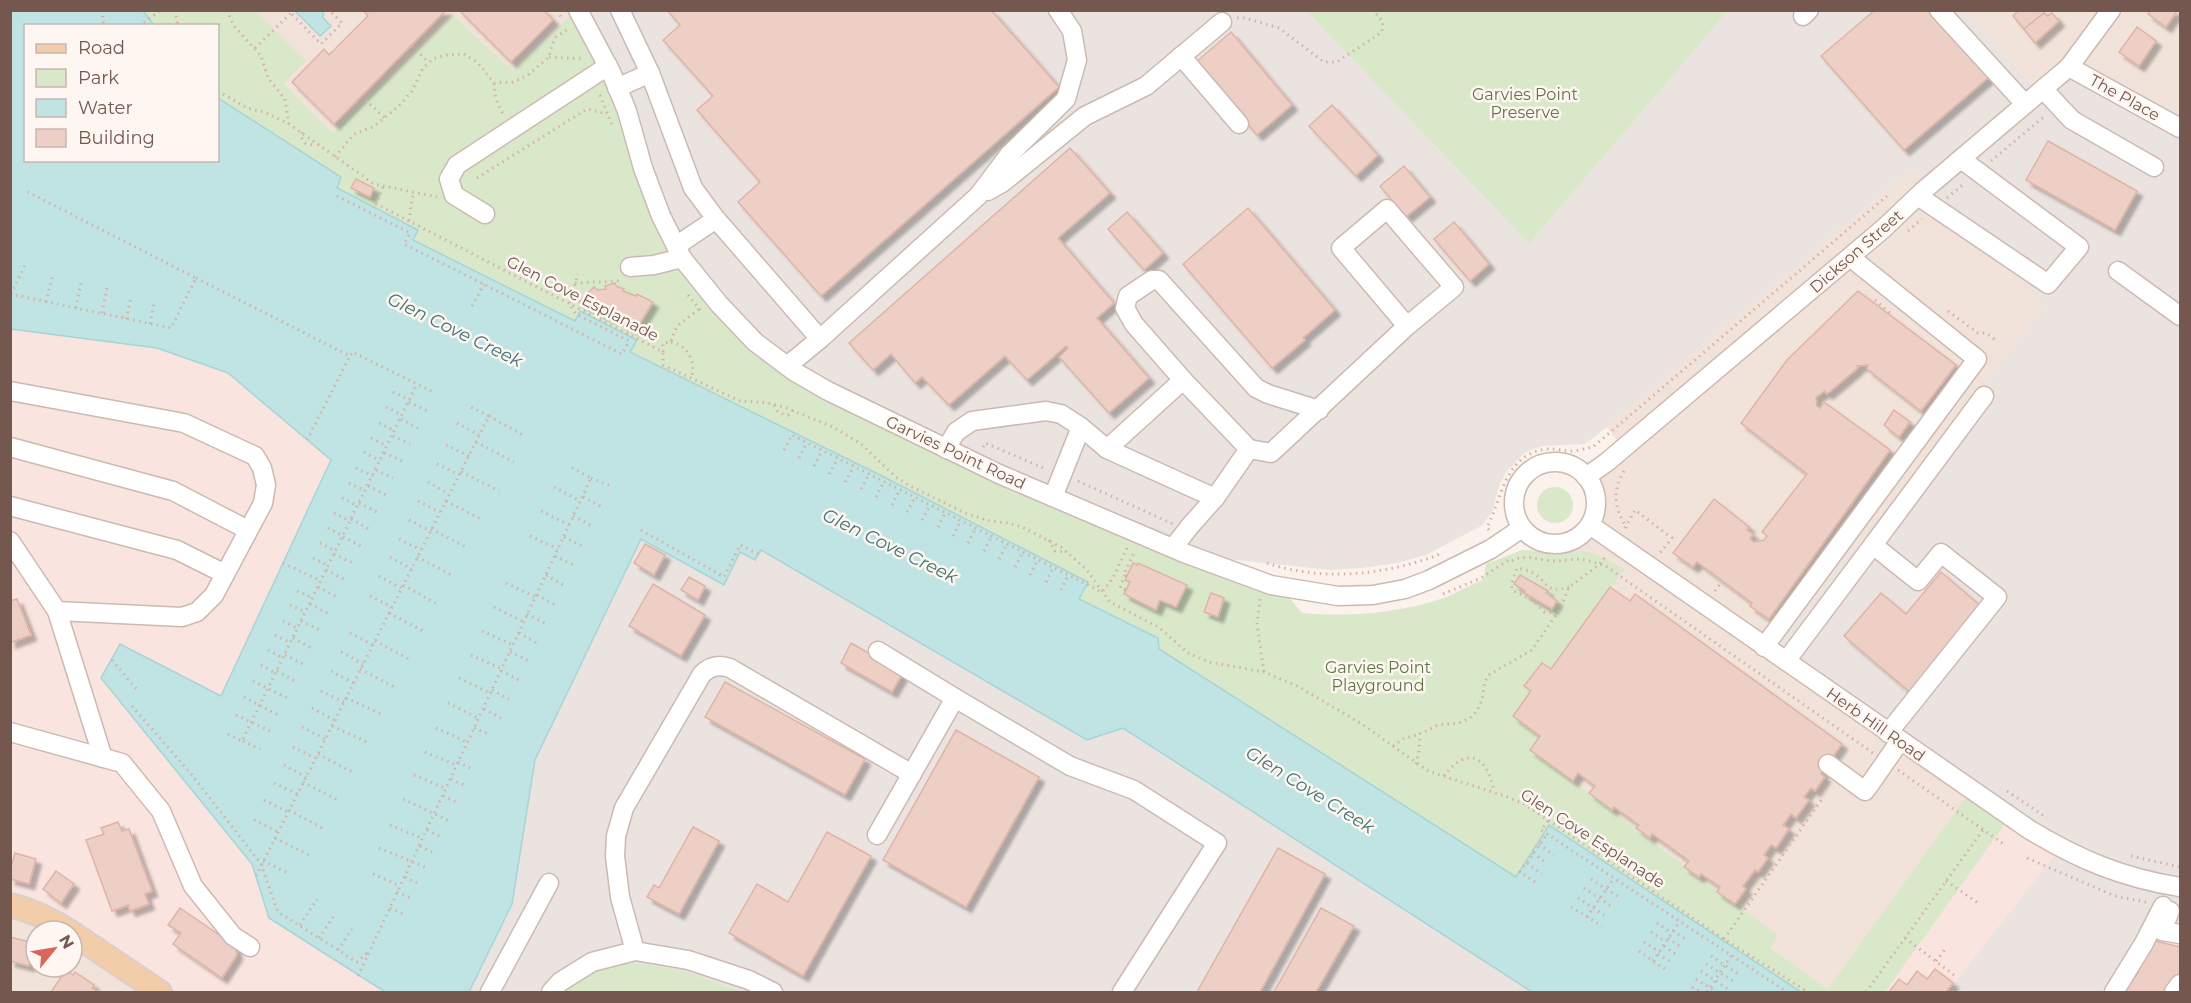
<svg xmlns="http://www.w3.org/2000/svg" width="2191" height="1003" viewBox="0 0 2191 1003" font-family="Montserrat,sans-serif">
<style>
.residential{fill:#f2e3da}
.commercial{fill:#fae4e0}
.industrial{fill:#ebe3e0}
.green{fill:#dae8ca}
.water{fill:#c0e3e3;stroke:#a7d4d4;stroke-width:1.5}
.building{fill:#eecfc5;stroke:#dfb4a6;stroke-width:1.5;filter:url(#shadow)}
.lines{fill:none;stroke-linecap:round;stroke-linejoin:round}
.minor-casing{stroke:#ccbab1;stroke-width:21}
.major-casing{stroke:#d8d0ce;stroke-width:26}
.path{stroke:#d3b2a7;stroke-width:3;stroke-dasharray:1.5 4.5;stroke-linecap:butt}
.minor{stroke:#fff;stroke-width:18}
.major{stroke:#f3cdaa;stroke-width:22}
.labels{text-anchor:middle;stroke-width:5;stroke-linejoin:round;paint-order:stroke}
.park-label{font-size:16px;fill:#5e7849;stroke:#fef7f1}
.street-label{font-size:16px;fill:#745850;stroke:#fef7f1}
.water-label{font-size:18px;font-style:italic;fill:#447677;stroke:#fef7f1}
</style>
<defs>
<filter id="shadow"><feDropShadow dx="5.5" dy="5.5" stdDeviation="1.5" flood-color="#0004"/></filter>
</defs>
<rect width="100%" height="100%" fill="#fbf2eb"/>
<g class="residential">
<polygon points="256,11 577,11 684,270 1287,595 1302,613 1335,616 1375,613 1417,606 1444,598 1588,528 1593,516 1593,503 1589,490 1594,481 1622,447 1606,426 1911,169 2046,307 1772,652 2010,817 1885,992 1801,992 1549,825 1221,688 1088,582 882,476 662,367 333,133 284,83"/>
<polygon points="1967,11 2180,11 2180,127 2033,86"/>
<polygon points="10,916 33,923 46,931 36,931 36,967 72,967 72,947 145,992 11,992"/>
</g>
<g class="commercial">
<polygon points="11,329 157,348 228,374 331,460 221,696 121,644 101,678 252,864 269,918 385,992 145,992 72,947 72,931 46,931 33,923 11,916"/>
<polygon points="2010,817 2060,849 1947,992 1885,992"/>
</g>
<g class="industrial">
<polygon points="578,11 1306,11 1529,244 1728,11 1967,11 2033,86 2058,62 2180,127 2180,992 1947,992 2060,848 1772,652 2045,307 1911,169 1592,439 1584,444 1544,446 1533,449 1523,454 1506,472 1499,486 1492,512 1483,525 1426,555 1397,563 1362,568 1330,570 1180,554 790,367 684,257"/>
<polygon points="641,539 740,552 761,550 1087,740 1123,728 1532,992 469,992 512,904 535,760"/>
</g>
<g class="green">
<path d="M143,11h113l50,50 -22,22 49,50 120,-118 60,56 62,-60 109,246 60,72 84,60 459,206 15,18c47,4 97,1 142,-15 13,-5 26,-12 39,-17l3,-17 36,-14 35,2 24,-1 12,2 32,16 -74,100 -10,-6 -16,23 6,5 -18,25 27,20 -10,14c84,61 164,125 248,185l-8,13 58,41 143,-199 39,27 -125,175h-84l-252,-167 -33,52 -357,-228 -1,-11 -79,-39 9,-17 -206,-106 -220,-109 -264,-122 -67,-46 10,-22 -123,-79v-72l-64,-1z"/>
<polygon points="1306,11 1728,11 1529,244"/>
<circle cx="1555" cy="505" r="18"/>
<path d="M636,963l44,7 62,22h-176c21,-22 42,-25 70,-29z"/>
</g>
<g class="water">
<polygon points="11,10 143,11 154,25 26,26 26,160 218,160 218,98 341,177 337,188 418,230 413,240 575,321 580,311 637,340 630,352 882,476 1088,582 1079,599 1158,638 1159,649 1516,877 1549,825 1801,992 1532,992 1123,728 1087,740 761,550 755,560 740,552 724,585 641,539 535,760 512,904 469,992 385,992 269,918 252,864 101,678 120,644 221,696 331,460 228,373 157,348 11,329"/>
<polygon points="295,11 321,11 324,14 322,17 331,26 320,36"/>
</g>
<g class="building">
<polygon points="363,10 446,10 334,124 292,82 324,49 329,55 368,16"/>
<polygon points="459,10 544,10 553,20 511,62"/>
<polygon points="667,10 991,10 1059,87 821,296 738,202 760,182 697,110 713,96 663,40 680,25"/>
<polygon points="1875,10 1932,10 1989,77 1904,150 1821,56"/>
<polygon points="2019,10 2043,10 2044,13 2024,29 2013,16"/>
<polygon points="2150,10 2178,10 2166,27 2148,14"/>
<polygon points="2044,13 2047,16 2052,13 2059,21 2035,43 2024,29"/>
<polygon points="2137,27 2156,41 2139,66 2119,52"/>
<polygon points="1231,32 1292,105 1257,135 1196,62"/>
<polygon points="1332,105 1378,155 1356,176 1309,126"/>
<polygon points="2048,141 2137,191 2115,230 2026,180"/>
<polygon points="1070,148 1110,193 1058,238 1114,303 1097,318 1149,378 1109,413 1059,357 1068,348 1066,346 1027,380 1005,356 949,405 922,377 915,383 891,354 873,370 849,343"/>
<polygon points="1404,166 1430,197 1406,217 1380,186"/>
<polygon points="356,179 374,188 370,197 351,188"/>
<polygon points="1248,208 1335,310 1303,338 1305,340 1272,368 1183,264"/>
<polygon points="1127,212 1163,253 1144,270 1108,229"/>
<polygon points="1454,222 1489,264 1470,281 1434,239"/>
<polygon points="615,283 616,286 624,289 623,291 636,296 637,294 653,302 636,330 621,323 622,321 611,318 579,302 594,287 598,290 606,289 605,286"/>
<polygon points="1858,291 1956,365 1921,411 1867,369 1868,365 1857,366 1858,368 1827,394 1825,391 1816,397 1817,406 1820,408 1824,402 1890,450 1769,619 1750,606 1752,603 1697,562 1693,567 1673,553 1714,499 1749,527 1747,530 1753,534 1750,539 1754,542 1764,540 1767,536 1762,532 1807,474 1741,423 1787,360"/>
<polygon points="1894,410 1910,422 1899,437 1884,425"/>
<polygon points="645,544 665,555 654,575 634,563"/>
<polygon points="1133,563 1137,565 1138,563 1187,585 1176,607 1160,600 1156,610 1124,594 1130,582 1125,580"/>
<polygon points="1941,572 1983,608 1911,693 1844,636 1881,593 1906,614"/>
<polygon points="1520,575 1548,591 1546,593 1557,601 1552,609 1524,593 1525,591 1514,584"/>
<polygon points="689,577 705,586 698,600 681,590"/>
<polygon points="653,584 705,615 681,656 629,626"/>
<polygon points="1610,587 1630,601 1635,594 1842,744 1821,774 1825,777 1815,791 1811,788 1804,797 1809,800 1796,818 1791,814 1783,825 1789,829 1776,848 1771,845 1764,855 1768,858 1758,872 1755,870 1743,886 1746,889 1735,904 1717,892 1720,887 1701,874 1699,877 1684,867 1689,861 1652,834 1650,838 1636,828 1639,825 1614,807 1612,810 1589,793 1595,786 1578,773 1573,781 1530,750 1540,736 1513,716 1531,691 1524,686 1542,663 1551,669"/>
<polygon points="1211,593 1224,598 1218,617 1204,612"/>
<polygon points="17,599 31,635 10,643 10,601"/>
<polygon points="851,643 903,673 892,692 841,663"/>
<polygon points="725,682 865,759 845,795 705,717"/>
<polygon points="956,730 1039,777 966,907 883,860"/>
<polygon points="118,822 122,831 129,829 152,891 145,894 149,904 130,911 128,905 112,911 86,840 104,834 101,828"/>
<polygon points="693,827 719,841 679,914 647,897 654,885 659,888"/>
<polygon points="827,832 871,856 803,976 729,933 757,884 788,902"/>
<polygon points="1278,848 1325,874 1260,992 1197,992"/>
<polygon points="15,853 36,859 29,884 10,879 10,870"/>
<polygon points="56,871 74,884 61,903 43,889"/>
<polygon points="180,908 235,946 237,954 235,958 222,978 173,944 181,933 168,925"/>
<polygon points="1321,908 1354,926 1316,992 1274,992"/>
<polygon points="10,937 34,943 29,966 10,961"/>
<polygon points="2155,941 2180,947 2180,972 2165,992 2123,992 2138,973 2135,971"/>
<polygon points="1935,969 1953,983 1946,992 1889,992 1899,979 1907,985 1917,971 1927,979"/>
<polygon points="66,970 73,975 75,972 94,985 92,988 99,992 51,992"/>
</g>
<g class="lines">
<defs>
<g id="minor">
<polyline points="578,10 611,72 627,111 643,168 661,216 682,258 719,304 755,342 795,372 828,391 999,474 1184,553 1271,585 1338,596 1373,595 1405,589 1429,580 1491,549 1522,528"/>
<polyline points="620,10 650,73 693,188 716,219 820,339 978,196 1009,155 1066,99 1077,60 1072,31 1058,10"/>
<polyline points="1939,10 2025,104"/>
<polyline points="1803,16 1809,10"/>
<polyline points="1181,56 1239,124"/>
<polyline points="2069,67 2180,128"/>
<polyline points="617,88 650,73"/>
<polyline points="2043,89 2072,120 2154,167"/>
<polyline points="988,191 1002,183 1085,116 1146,86 1222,22"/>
<polyline points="1918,196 2048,284 2079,247 1961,159"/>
<polyline points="485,214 454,195 449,179 457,165 608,66"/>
<polyline points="676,246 716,219"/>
<polyline points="630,267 654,265 682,258"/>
<polyline points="2118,271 2180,316"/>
<polyline points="787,366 820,339"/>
<polyline points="1183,380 1134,324 1125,308 1128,296 1152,280 1159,280 1256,388 1268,394 1319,410"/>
<polyline points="10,391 184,423 255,456 262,468 266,485 263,503 214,595 197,612 182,617 57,611 10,541"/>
<polyline points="10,447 173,491 248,530"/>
<polyline points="946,449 956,432 972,421 1046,411 1061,414 1081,427 1107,449 1215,498"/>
<polyline points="1107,449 1183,380 1249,449 1215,498 1190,526 1173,548"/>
<polyline points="1249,449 1271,453 1407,326 1454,287 1387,209 1341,248 1407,326"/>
<circle cx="1555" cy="503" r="41"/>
<polyline points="1586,477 1607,462 1883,229 1923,191 2069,67 2111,10"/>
<polyline points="1053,497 1081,427"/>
<polyline points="10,506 177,550 225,574"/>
<path d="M1590,525l440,305c50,30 93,48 150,57"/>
<polyline points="1873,545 1984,396"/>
<polyline points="57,611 103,758"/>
<polyline points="1764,647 1977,359 1850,257"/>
<polyline points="878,651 955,698"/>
<polyline points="1786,661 1873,545 1918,581 1941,553 1997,597 1888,733"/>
<polyline points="10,732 122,763 161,811 193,886 233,936 250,947"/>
<polyline points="1828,764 1865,791"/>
<polyline points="1868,787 1900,741"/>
<polyline points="877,835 955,698 1070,766 1134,790 1217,843 1122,992"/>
<polyline points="2170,911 2162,931 2180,934"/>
<path d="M635,951l-15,-54 -5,-41 1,-20 8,-28 78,-134c8,-8 17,-10 28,-6l182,106"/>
<polyline points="490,992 549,883"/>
<polyline points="551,992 560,982 592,962 635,951 688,960 749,980 773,992"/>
<polyline points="2114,992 2144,943 2163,906"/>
<polyline points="2174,992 2180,984"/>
</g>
<g id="major">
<path d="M10,905c21,5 41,15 59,26"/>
<polyline points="72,933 160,992"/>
</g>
</defs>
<use href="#minor" class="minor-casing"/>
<use href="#major" class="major-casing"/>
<g class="path">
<polyline points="102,10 103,22 109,26"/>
<polyline points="175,10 178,26"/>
<polyline points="227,10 234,26 261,56 268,78 285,99 289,124"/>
<polyline points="288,10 321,44 342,23 329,10"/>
<polyline points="557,10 562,19"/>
<polyline points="1237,18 1245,18 1279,28 1324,62 1337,62 1382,32 1383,22 1373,10"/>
<polyline points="139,26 161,10"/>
<polyline points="412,46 428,62"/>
<polyline points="255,48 291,13"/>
<polyline points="549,57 585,59"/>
<path d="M494,83c0,12 4,23 10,32"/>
<polyline points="218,91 247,108 264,112 289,124 374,184 437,197"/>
<polyline points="600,95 613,128"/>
<polyline points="361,96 385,118"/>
<polyline points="302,132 301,137 305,143 312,145 316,143"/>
<polyline points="335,157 354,134 373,127 399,106 412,91 423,68 433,59 445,55 464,54 478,63 494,83 513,82 528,75 549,57 552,45 556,37 568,29"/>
<polyline points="1991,161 2046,115"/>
<polyline points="477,178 587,109 607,114"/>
<polyline points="383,187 376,204 661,351 663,352 663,365 740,401 768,403 784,407 833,427 861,444 896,477 908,485 965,513 990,521 1008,523 1022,527 1061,547 1087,570 1110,602 1160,628 1188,653 1209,662 1264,672 1297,686 1362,724 1428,771 1505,796 1524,804 1724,939 1808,992"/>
<polyline points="337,196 410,233 404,244 622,354 629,341 576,314 569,304 578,274"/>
<polyline points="1947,198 1965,183"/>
<polyline points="409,221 413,193"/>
<polyline points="1908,231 1922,219"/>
<polyline points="196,278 350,356 352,352 433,392"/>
<polyline points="575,283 619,281"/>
<polyline points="10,294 171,328 196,278 28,192"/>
<polyline points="11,294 25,265"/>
<polyline points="688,295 701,311"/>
<polyline points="1875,300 1890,313"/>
<polyline points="46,302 53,274"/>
<polyline points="472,306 484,284"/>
<polyline points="76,308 81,283"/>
<polyline points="1948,311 1978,333 1986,333 1998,342"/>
<polyline points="102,313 107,288"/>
<polyline points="126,319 131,298"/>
<polyline points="150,324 154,303"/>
<path d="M671,342c17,3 26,21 20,37"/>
<path d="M663,352v-9l8,-1c5,-21 14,-20 28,-33"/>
<polyline points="393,392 410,400"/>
<polyline points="409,402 427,411"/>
<path d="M774,405c3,7 6,9 14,10l6,-5"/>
<polyline points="386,407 402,415"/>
<polyline points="489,416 524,436"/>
<polyline points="401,419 418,428"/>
<polyline points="379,423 395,431"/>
<polyline points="457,423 479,435"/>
<polyline points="393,436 410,444"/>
<polyline points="371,438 387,446"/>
<polyline points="307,440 350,356"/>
<polyline points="476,442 514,462"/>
<polyline points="446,445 469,456"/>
<polyline points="983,447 985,443 1046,469"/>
<polyline points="784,450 792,435 1102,592 1113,578 1128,546"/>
<polyline points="364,452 380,461"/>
<polyline points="384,453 402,461"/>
<polyline points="799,458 807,442"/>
<polyline points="437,464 459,475"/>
<polyline points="814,466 822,450"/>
<polyline points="356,468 373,476"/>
<polyline points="376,470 393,478"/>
<path d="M1624,471c-12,21 -10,37 3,57"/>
<polyline points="461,472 499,491"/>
<polyline points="829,474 838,458"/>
<polyline points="591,478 613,487"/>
<polyline points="1078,481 1173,524"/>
<polyline points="428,482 449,494"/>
<polyline points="845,482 854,466"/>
<polyline points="349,483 365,491"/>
<polyline points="368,486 386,495"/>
<polyline points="554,487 580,501"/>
<polyline points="861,489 869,474"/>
<polyline points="583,497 604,508"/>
<polyline points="876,497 884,481"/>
<polyline points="342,498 358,506"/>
<polyline points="418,501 440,512"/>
<polyline points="446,501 481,519"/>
<polyline points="359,503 377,512"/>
<polyline points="892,505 900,489"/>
<polyline points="541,511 569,525"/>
<polyline points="907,512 915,497"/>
<polyline points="334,513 350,521"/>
<polyline points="573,516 594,527"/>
<polyline points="351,519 369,529"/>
<polyline points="409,520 431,531"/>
<polyline points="922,520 930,505"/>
<polyline points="938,527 945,513"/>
<polyline points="328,528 343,536"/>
<polyline points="1625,528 1635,510 1672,538 1660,553 1659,552"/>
<polyline points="431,529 466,547"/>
<polyline points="641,530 724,577 740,545 758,554"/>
<path d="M1489,530l-2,-3c16,-30 17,-72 59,-78 9,-1 16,2 24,2 8,0 16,-3 23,-4l294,-251"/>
<polyline points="530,536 558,549"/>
<polyline points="953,536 961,520"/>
<polyline points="343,537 361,546"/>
<polyline points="564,537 584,547"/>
<polyline points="399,539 421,550"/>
<polyline points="1049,540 1055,551 1066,552"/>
<polyline points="320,543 336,551"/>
<polyline points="968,543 976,528"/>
<polyline points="984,551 992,536"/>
<polyline points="334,554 353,563"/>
<polyline points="555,556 575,566"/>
<polyline points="390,557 412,569"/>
<polyline points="417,557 452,575"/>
<polyline points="313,558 328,565"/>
<polyline points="999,559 1007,544"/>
<path d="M1512,561c13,-8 28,0 43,0 10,0 19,-3 29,-1 8,1 16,4 23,7l266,186"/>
<polyline points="283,563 321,581"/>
<path d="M1267,563c55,19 120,12 173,-9"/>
<polyline points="1015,567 1023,552"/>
<polyline points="326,570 344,579"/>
<polyline points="546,575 565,586"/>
<polyline points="1030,575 1038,559"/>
<polyline points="1125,575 1120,588 1126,590"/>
<polyline points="379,576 401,588"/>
<polyline points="1127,576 1124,574 1135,550"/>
<polyline points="1046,582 1053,568"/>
<polyline points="506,583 535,597"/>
<polyline points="403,585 437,604"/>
<polyline points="318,587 337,597"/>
<polyline points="1061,590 1068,575"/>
<polyline points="297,591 313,598"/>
<polyline points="1715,591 1722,581"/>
<polyline points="1443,594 1481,578 1510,559"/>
<polyline points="537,595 556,605"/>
<polyline points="370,596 392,607"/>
<polyline points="1260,599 1257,624 1264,672"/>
<polyline points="310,604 329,614"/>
<polyline points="290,605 305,612"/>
<polyline points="494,607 524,622"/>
<polyline points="389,613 423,631"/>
<polyline points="527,614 547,624"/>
<path d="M1556,615l-4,-3h-8c-4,-4 -7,-8 -11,-11 -18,-13 -28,-3 -16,-33 4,1 10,2 14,4 17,8 13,23 38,15"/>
<polyline points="283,621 297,628"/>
<polyline points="301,621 320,630"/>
<polyline points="482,631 513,645"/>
<polyline points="350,633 373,645"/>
<polyline points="519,633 537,643"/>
<polyline points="275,635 291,643"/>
<polyline points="293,638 311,648"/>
<polyline points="375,641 409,659"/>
<polyline points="268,650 283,658"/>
<polyline points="341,652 363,664"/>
<polyline points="510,652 529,661"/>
<polyline points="285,655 303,664"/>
<polyline points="471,655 502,669"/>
<polyline points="112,660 139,692"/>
<polyline points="261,665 275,673"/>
<polyline points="360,669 394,687"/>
<polyline points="277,671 295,681"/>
<polyline points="331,671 353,683"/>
<polyline points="501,671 519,680"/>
<polyline points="459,678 490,693"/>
<polyline points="253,681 287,698"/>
<polyline points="492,690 509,699"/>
<polyline points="321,691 344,702"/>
<polyline points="244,697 278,715"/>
<polyline points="346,698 381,714"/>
<polyline points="448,703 478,718"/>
<polyline points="132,706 192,775 261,864 278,912 357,962 368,952"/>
<polyline points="312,708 334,720"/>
<polyline points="484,709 501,718"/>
<polyline points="236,715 270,731"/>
<polyline points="332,726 367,742"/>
<polyline points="302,727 325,739"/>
<polyline points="436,728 467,742"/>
<polyline points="474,728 489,734"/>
<polyline points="228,734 242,741 417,384"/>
<polyline points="243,741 260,749"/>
<polyline points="1393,746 1403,739 1420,734"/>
<polyline points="293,747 315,758"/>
<polyline points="425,752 456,765"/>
<polyline points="318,754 352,772"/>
<polyline points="458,762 470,768"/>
<polyline points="1416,764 1419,751 1420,734 1438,725 1459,723 1470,718 1477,711 1482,700 1485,681 1490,674 1532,650 1560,609 1569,587 1600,564 1606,556"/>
<polyline points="284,765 306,777"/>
<polyline points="1898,770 2005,845"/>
<polyline points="414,775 445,788"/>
<path d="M1444,776c24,-32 44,-19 50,16"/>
<polyline points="451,779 466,786"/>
<polyline points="303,782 338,800"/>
<polyline points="274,783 297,794"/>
<polyline points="2007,791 2047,818"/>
<polyline points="443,796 458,803"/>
<polyline points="403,799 449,821"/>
<polyline points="264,800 288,812"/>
<polyline points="289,810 324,829"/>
<polyline points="254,820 278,832"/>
<polyline points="1548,821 1541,830 1787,992"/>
<polyline points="390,825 422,838"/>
<polyline points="427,830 439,836"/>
<polyline points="275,838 309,855"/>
<polyline points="1539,844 1554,855"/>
<polyline points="420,846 432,852"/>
<polyline points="379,848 425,867"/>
<polyline points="1533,853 1547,864"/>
<polyline points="2131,856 2180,867"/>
<polyline points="2027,858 2115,896 2146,902"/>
<polyline points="263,861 290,874"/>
<polyline points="1527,863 1542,874"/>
<polyline points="373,874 400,886"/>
<polyline points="256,876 489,416 467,405"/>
<polyline points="405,877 417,883"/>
<polyline points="1591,879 1620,898"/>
<polyline points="1946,881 1978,903"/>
<polyline points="1535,882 1520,872 1547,834"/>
<polyline points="1584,888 1614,908"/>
<polyline points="397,892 411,898"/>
<polyline points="1578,898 1607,917"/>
<polyline points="1571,907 1602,926"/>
<polyline points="390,908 403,914"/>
<polyline points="1587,917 1614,878"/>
<polyline points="1657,923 1672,933"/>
<polyline points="300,925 317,899"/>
<polyline points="1673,931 1687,940"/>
<polyline points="1651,932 1666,942"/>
<polyline points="319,938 336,913"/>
<polyline points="1668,938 1681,947"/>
<polyline points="1905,938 1954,975"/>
<polyline points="1724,939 1822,799"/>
<polyline points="1644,942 1660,952"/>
<polyline points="1664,946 1677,955"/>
<polyline points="338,950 352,929"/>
<polyline points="1639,951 1666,970"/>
<polyline points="1658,954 1671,962"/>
<polyline points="1711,956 1738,974"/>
<polyline points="1653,961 1680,921"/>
<polyline points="1936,961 1946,948"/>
<polyline points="1706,964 1733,981"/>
<polyline points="1701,971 1728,989"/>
<polyline points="358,976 591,478 572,468"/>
<polyline points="1696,979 1717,992"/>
<polyline points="1692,987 1701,992"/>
<polyline points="1707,992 1731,956"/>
<polyline points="1866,992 1983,830"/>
</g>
<use href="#minor" class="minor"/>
<use href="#major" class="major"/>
</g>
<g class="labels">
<g class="park-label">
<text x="1525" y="100">Garvies Point<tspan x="1525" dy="18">Preserve</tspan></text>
<text x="1378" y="673">Garvies Point<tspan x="1378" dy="18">Playground</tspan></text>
</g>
<g class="street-label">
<text transform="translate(2125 97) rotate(29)" y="6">The Place</text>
<text transform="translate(1856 251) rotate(-41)" y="6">Dickson Street</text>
<text transform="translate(583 298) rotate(27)" y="6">Glen Cove Esplanade</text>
<text transform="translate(956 452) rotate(25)" y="6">Garvies Point Road</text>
<text transform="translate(1876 724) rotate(35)" y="6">Herb Hill Road</text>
<text transform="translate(1593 838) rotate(33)" y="6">Glen Cove Esplanade</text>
</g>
<g class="water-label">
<text transform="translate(455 330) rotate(26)" y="6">Glen Cove Creek</text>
<text transform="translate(890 546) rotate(26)" y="6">Glen Cove Creek</text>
<text transform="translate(1310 790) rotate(32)" y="6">Glen Cove Creek</text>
</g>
</g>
<rect width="2191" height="1003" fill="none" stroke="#745850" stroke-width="24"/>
<rect x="24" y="24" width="195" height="138" fill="#fef7f1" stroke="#c7b7b1" stroke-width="1.5"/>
<rect x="36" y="44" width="30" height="9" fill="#f3cdaa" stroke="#c7b7b1" stroke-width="1.5"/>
<text x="78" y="54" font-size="18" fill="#745850">Road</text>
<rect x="36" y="69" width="30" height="18" fill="#dae8ca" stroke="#c7b7b1" stroke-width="1.5"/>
<text x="78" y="84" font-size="18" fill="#745850">Park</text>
<rect x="36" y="99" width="30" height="18" fill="#c0e3e3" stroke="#c7b7b1" stroke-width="1.5"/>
<text x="78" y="114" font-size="18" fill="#745850">Water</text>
<rect x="36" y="129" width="30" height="18" fill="#eecfc5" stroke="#c7b7b1" stroke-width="1.5"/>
<text x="78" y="144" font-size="18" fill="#745850">Building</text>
<g transform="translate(54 949) rotate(60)"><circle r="28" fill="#fef7f1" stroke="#c7b7b1" stroke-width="1.5"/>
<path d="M0-4.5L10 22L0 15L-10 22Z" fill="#d9665c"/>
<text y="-9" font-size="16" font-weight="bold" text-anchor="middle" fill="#745850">N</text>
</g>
</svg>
